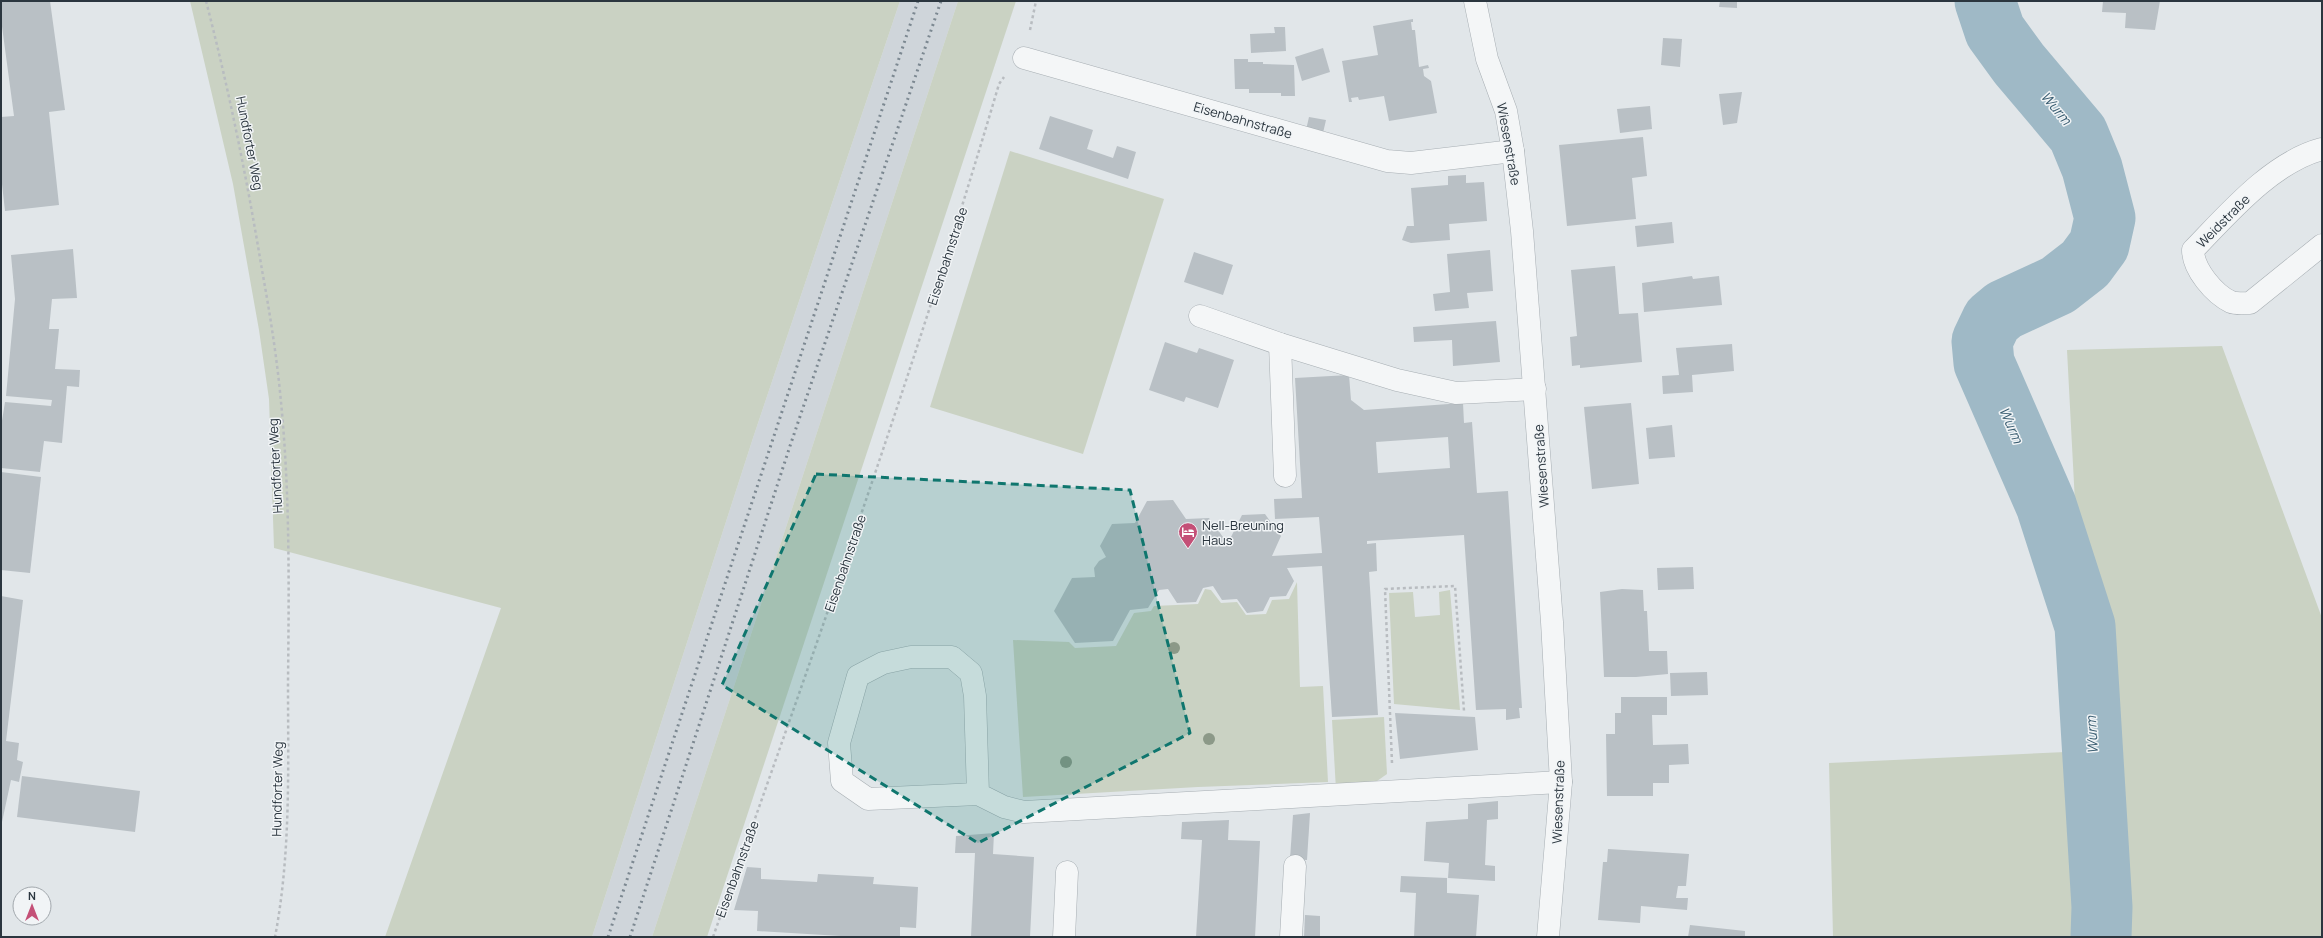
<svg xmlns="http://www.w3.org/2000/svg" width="2323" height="938" viewBox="0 0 2323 938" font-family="Manrope,sans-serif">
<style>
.built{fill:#cfd5da}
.green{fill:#cad2c3}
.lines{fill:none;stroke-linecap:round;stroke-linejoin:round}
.river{stroke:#9fb9c6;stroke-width:61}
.building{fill:#b9c0c5;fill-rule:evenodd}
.minor-casing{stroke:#a7aeb3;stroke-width:23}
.path{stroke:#b8bcc0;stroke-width:2.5;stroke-dasharray:3 3;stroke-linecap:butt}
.minor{stroke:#f4f6f7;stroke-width:22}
.rail{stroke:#7c8891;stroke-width:3;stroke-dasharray:2 4;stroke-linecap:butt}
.tree{fill:#8c9988}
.marked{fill:#0f766e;fill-opacity:0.2;stroke:#0f766e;stroke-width:3;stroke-dasharray:8 5;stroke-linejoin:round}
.labels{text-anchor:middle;stroke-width:3;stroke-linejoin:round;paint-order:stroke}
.street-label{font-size:13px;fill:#2b363f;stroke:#f1f4f6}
.poi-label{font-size:13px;fill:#2b363f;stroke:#f1f4f6;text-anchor:start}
.water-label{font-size:14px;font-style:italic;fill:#385c70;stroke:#f1f4f6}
</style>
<rect width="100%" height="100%" fill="#e1e6e9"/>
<polygon class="built" points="900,1 958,1 652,937 592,937 753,438"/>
<g class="green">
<polygon points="190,1 900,1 753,438 592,937 385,937 501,608 274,548 269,399 259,330 233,184"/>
<polygon points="958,1 1016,1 707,937 652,937"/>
<polygon points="1010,151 1164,199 1083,454 930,407"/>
<polygon points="2222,346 2322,618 2322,937 1833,937 1829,763 2088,751 2067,350"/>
<polygon points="1297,582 1300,687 1323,686 1328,782 1198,787 1023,797 1013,640 1069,642 1075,648 1116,646 1134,613 1151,611 1154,606 1198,604 1205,589 1211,590 1221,603 1237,602 1246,615 1266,614 1272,600 1289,599"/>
<polygon points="1450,590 1460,710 1394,704 1389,593 1413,592 1415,617 1440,615 1439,592"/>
<polygon points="1384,717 1387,774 1367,788 1336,790 1332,720"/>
</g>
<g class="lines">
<polyline class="river" points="1985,1 1995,31 2019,64 2078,134 2092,168 2105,218 2099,245 2085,264 2058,285 2004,310 1992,320 1982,341 1984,363 2046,505 2085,626 2102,907 2101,937"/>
</g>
<g class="building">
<polygon points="1,1 50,1 65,110 49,112 59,205 5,211 1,175 1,117 14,116 1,19"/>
<polygon points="1720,1 1737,1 1737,8 1719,7"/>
<polygon points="2103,1 2160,1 2155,30 2125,28 2126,13 2102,12"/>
<polygon points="1413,19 1413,22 1411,22 1412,30 1415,30 1419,67 1428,65 1429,68 1423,69 1424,76 1431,81 1437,113 1389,121 1384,96 1359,100 1358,97 1351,98 1352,102 1349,102 1342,61 1378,55 1373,26"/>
<polygon points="1274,27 1285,27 1286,51 1251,53 1250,34 1275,33"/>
<polygon points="1663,38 1682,39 1680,67 1661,65"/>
<polygon points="1323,48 1330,72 1302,81 1295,57"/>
<polygon points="1234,59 1248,59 1248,62 1263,62 1263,64 1294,65 1295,96 1281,96 1281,93 1249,93 1249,89 1235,89"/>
<polygon points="1742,92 1737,123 1723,125 1719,94"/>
<polygon points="1650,106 1652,129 1620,133 1617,109"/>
<polygon points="1050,116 1093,130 1087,149 1113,158 1117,146 1136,152 1128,179 1039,149"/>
<polygon points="1309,117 1326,120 1323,133 1306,130"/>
<polygon points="1643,137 1647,176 1632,178 1636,219 1567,226 1559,145"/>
<polygon points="1466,175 1466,183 1484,182 1487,221 1449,224 1450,240 1411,243 1402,240 1407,226 1414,226 1411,188 1448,185 1448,176"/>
<polygon points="1672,222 1674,243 1637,247 1635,226"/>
<polygon points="73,249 77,298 52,299 49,329 59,329 55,369 80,370 79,387 67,386 62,443 44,441 40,472 1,468 1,427 5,402 51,406 52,400 6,396 15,299 11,255"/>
<polygon points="1490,250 1493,291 1467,293 1469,308 1435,311 1433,294 1450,292 1447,254"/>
<polygon points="1194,252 1233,265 1223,295 1184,282"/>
<polygon points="1615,266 1619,314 1638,313 1642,362 1580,368 1580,365 1572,366 1570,337 1577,336 1571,270"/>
<polygon points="1692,276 1693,279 1719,276 1722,305 1644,312 1642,283"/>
<polygon points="1496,321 1500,362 1453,366 1452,340 1414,342 1413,327"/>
<polygon points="1165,342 1197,353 1199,348 1234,360 1218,408 1186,397 1184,402 1149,390"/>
<polygon points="1732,344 1734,371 1692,375 1693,392 1663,394 1662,376 1679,375 1676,348"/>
<path d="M1349,375l2,25 13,10 99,-7 1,20 8,-1 5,71 31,-2 14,217h-3l1,10 -14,2v-11l-30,1 -12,-175 -97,6v3l9,-1 1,28 -8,1 9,143 -46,2 -10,-151 -35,2 7,13 -8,15 -16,1 -7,14 -16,2 -10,-14 -15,1 -9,-14 -10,2 -7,14 -19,1 -9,-14 -9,1 -11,18 -18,2 -17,31 -38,2 -21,-32 18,-33 23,-1 -1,-9 5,-7 7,-4 -6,-11 12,-22 23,-1 12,-22 26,-1 13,19 23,-1 14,19h8l11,-22 23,-1 16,22 -9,20 50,-3 -3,-36 -44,2 -1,-20 28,-1 -7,-120zM1448,437l2,31 -72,5 -2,-31z"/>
<polygon points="1631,403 1639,484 1592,489 1584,407"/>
<polygon points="1672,425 1675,457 1649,459 1646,428"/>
<polygon points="1,472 41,477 30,573 1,570"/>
<polygon points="1693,567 1694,589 1658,590 1657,568"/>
<polygon points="1622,589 1643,590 1644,611 1647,611 1649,651 1667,651 1668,674 1636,677 1604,677 1600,592"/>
<polygon points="1,596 23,600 6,741 19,743 17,760 23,762 19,782 11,780 2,822"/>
<polygon points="1707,672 1708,695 1671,696 1670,673"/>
<polygon points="1621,697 1667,697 1667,715 1652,715 1653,745 1688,744 1689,764 1669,765 1669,783 1653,783 1653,796 1607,796 1606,734 1615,734 1615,713 1621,713"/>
<polygon points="1395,713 1475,717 1478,750 1400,759"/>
<polygon points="22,776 140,791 135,832 17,817"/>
<polygon points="1498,801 1498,819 1487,820 1485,865 1495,866 1495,881 1448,878 1449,863 1424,861 1426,822 1468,819 1468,804"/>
<polygon points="1310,813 1307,860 1290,859 1293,815"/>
<polygon points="1229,820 1228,840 1260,841 1255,937 1196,937 1202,840 1181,839 1182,822"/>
<polygon points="994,833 993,854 1034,857 1030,937 971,937 975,853 955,853 956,836"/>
<polygon points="1608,849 1689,854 1686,886 1678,886 1676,898 1688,898 1687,910 1641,906 1640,923 1598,920 1603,862 1607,862"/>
<polygon points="747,867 761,868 761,879 817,882 818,874 874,877 873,884 918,887 916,928 900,927 900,937 857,937 757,931 758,911 734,910"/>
<polygon points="1401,876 1447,878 1447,893 1479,895 1476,937 1414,937 1416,893 1400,892"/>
<polygon points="1305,915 1320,916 1320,937 1304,937"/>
<polygon points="1690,925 1745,931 1745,937 1688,937"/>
</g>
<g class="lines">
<defs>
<g id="minor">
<polyline points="1475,1 1487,59 1506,111 1513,151 1522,231 1552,622 1561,782 1548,937"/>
<polyline points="1024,58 1387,161 1411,163 1513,151"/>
<path d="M2322,149c-50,13 -94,65 -129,101 0,19 21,44 38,52 5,2 13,1 19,1l72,-58"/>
<polyline points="1200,316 1280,344 1397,380 1456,393 1535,389"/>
<polyline points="1280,344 1285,476"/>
<polyline points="978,794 868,799 842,781 839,743 858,676 883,663 911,657 952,657 971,673 975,696 978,794 1004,807 1024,812 1561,782"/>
<polyline points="1064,937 1067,872"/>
<polyline points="1291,937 1295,866"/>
</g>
</defs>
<use href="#minor" class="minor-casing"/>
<g class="path">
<path d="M206,1c23,89 41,178 56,269 8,44 15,88 19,132 9,93 8,186 7,280 0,85 3,171 -13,255"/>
<polyline points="1030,30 1036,1"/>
<polyline points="1392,763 1385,589 1455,586 1464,711"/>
<path d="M713,937c100,-282 201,-565 286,-853l5,-7"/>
</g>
<use href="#minor" class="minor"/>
<g class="rail">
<polyline points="608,937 918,1"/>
<polyline points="630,937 790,446 941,1"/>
</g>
</g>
<g class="tree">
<circle cx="1174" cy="648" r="6"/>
<circle cx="1209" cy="739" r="6"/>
<circle cx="1066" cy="762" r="6"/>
</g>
<path class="marked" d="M816,474l314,16 60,243 -212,110 -256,-158z"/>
<defs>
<symbol id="hotel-pin" viewBox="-11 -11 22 30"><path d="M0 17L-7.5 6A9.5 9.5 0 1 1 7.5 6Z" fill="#c45077" stroke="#f1f4f6"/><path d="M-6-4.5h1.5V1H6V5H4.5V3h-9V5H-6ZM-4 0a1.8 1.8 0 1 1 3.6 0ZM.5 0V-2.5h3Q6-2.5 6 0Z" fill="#fff"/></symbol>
</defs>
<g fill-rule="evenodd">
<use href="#hotel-pin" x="1177" y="521" width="22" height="30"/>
</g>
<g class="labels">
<g class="street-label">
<text transform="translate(1243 120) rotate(16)" y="5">Eisenbahnstraße</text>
<text transform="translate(250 143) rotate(79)" y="5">Hundforter Weg</text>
<text transform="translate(1509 144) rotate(80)" y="5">Wiesenstraße</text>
<text transform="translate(2223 221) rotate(-45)" y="5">Weidstraße</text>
<text transform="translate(947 256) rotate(-72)" y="5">Eisenbahnstraße</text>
<text transform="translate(275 466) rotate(-93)" y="5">Hundforter Weg</text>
<text transform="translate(1541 466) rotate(-94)" y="5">Wiesenstraße</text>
<text transform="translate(845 563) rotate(-71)" y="5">Eisenbahnstraße</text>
<text transform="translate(277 789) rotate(-89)" y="5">Hundforter Weg</text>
<text transform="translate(1558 802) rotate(-88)" y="5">Wiesenstraße</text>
<text transform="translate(737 869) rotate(-70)" y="5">Eisenbahnstraße</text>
</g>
<g class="poi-label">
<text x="1202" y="530">Nell-Breuning<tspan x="1202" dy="15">Haus</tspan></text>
</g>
<g class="water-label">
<text transform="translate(2056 108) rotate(50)" y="5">Wurm</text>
<text transform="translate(2011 425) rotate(66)" y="5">Wurm</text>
<text transform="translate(2092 735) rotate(-93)" y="5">Wurm</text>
</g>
</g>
<rect width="2323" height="938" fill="none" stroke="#2b363f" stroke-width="4"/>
<g transform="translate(32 906)"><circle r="19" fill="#f1f4f6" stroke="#a2a8ad"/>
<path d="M0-3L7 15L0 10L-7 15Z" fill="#c45077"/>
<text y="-6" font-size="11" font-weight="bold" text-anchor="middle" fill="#2b363f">N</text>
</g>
</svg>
